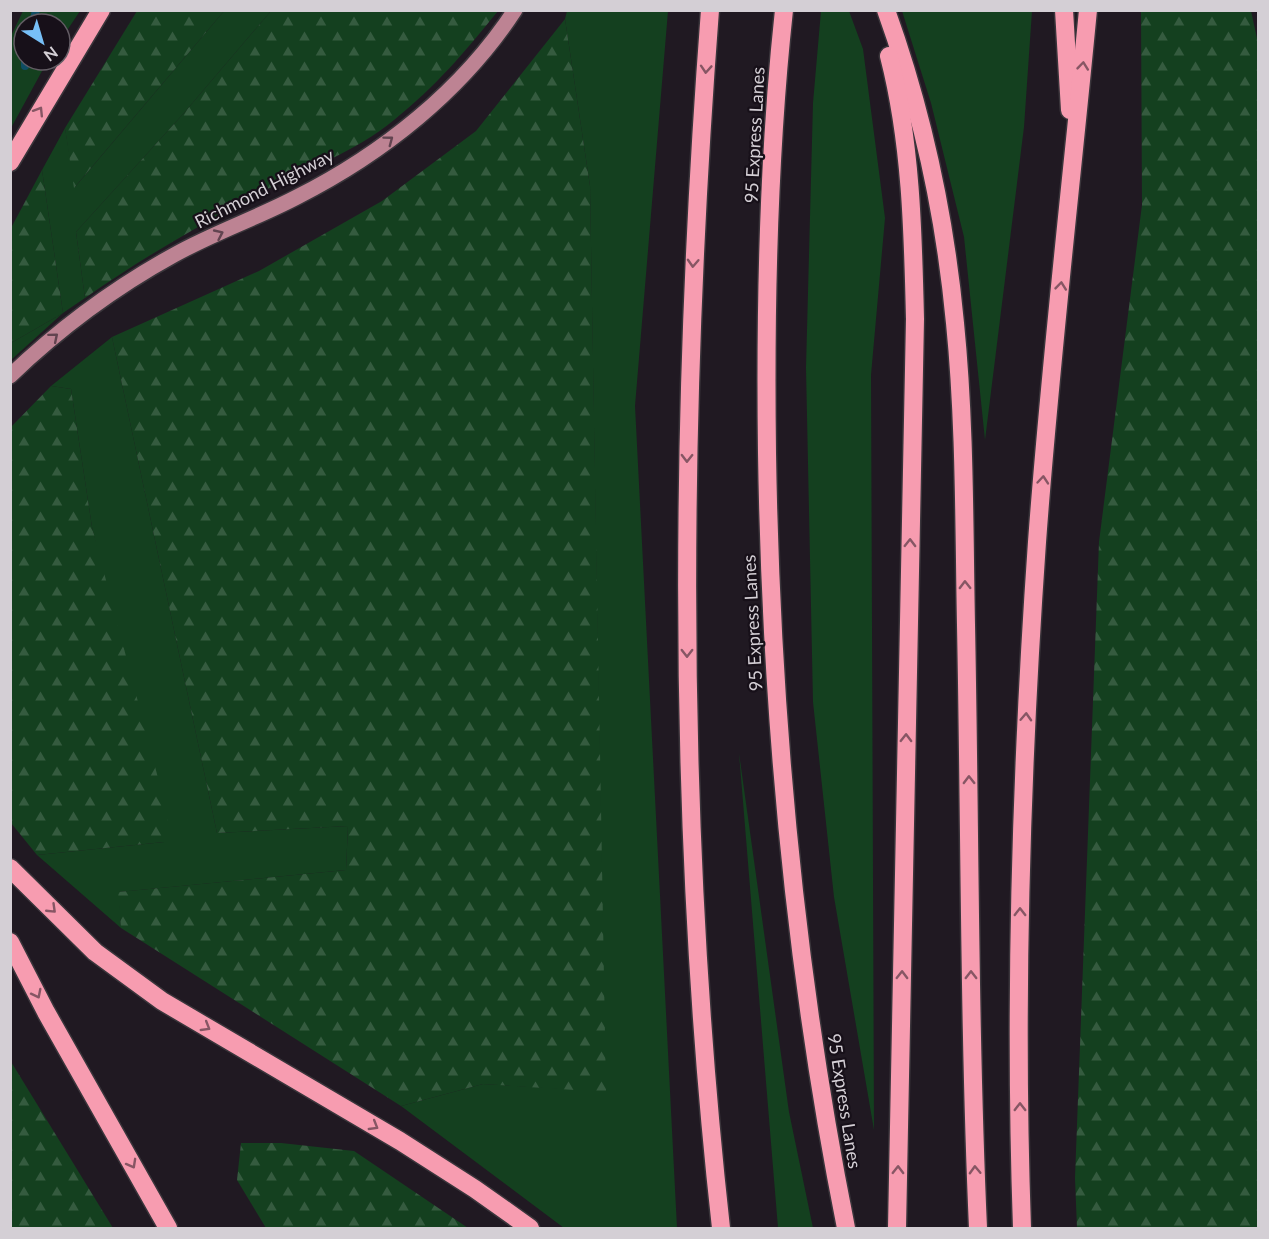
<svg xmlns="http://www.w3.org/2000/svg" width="1269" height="1239" viewBox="0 0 1269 1239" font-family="Lato,sans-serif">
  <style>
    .grass { fill: #14401f }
    .forest { fill: url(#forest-firs) }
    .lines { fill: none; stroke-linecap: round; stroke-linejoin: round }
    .stream { stroke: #0f4d63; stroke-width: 8 }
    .primary-casing { stroke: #3a353b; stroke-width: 18 }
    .motorway-casing { stroke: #3a353b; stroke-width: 21 }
    .primary { stroke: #bd8393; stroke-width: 15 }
    .motorway { stroke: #f79cb0; stroke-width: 18 }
    .oneway { stroke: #875664 }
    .oneway2 { stroke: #624450 }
    .labels { text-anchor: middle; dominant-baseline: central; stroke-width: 4.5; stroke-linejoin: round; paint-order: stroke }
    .street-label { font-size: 18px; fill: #d4cfd5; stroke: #171019 }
  </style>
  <defs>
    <pattern id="forest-firs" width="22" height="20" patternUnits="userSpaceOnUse" patternTransform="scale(1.5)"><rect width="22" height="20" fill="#14401f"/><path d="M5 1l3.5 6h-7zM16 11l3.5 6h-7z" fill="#355b3f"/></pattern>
  </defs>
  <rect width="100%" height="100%" fill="#201922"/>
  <g class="grass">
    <polygon points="23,11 80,11 60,41 60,24 24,24 24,60 48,60 11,128 11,36"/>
    <polygon points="224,11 271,11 184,113 76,232 85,298 63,313 11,360 11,343 63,313 42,170 65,128 75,187"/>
    <polygon points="567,11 668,11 635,406 677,1228 564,1228 401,1106 483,1084 605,1091 590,186 565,19"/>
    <polygon points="821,11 849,11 863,49 885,218 871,375 874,1130 834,897 813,702 806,368 813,103"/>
    <polygon points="902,11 1032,11 1024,127 985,440 964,237 931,103"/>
    <polygon points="112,337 217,833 348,826 346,870 119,892 121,928 37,855 164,842 92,527 71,389 51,386"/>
    <polygon points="739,753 789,1112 813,1228 778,1228"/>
  </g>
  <g class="forest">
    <polygon points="137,11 224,11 74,188 65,128"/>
    <path d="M 271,11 L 498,11 C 465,52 436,86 394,120 C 356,152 305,169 262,192 C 201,224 142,258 85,298 L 76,232 L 184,113 Z"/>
    <polygon points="1141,11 1251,11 1258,43 1258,1228 1077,1228 1075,1178 1099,542 1142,205"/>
    <polygon points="565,19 590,186 606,1092 483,1084 401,1106 121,928 118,892 346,870 348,826 217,833 112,337 259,271 382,201 476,131"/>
    <polygon points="42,170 63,313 11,343 11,228"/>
    <polygon points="51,386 71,389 92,527 168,816 164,842 37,855 11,823 11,427"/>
    <polygon points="10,1061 13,1065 113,1228 11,1228"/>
    <polygon points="241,1143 281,1143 354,1151 468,1228 266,1228 237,1180"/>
  </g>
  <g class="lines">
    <g class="stream">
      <polyline points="33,24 36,10"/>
      <polyline points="25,60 25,66"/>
    </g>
    <g class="primary-casing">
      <path id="primary" d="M 10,376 C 59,329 114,288 174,255 C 213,233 257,218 297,197 C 382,154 462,91 515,10"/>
    </g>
    <g class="motorway-casing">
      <g id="motorway">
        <path d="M 710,10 C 679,416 676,824 721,1228"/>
        <path d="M 784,10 C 768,157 765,306 767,453 C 771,713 795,973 846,1228"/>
        <path d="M 886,10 C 922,110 945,217 955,323 C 965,423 964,524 966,625 C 970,826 969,1027 978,1228"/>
        <polyline points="1064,10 1070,110"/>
        <path d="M 889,56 C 911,142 913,231 915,319 L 897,1228"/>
        <polyline points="10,162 101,10"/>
        <polyline points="10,868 95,952 162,1001 400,1141 475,1189 530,1228"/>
        <polyline points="10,942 46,1012 168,1228"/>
        <path d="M 1022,1228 C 1014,1000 1021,770 1037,542 C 1050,364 1071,187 1088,10"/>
      </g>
    </g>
    <use href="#primary" class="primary"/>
    <use href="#motorway" class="motorway"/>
  </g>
  <defs><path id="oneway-chevron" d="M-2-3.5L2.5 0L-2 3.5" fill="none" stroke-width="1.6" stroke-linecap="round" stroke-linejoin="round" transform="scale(1.5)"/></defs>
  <g class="oneway">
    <use href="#oneway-chevron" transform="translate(1083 66) rotate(-84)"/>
    <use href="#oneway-chevron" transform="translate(706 69) rotate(94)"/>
    <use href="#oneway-chevron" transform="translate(39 111) rotate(-58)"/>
    <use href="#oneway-chevron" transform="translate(693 263) rotate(93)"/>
    <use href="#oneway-chevron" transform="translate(1061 286) rotate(-84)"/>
    <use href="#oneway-chevron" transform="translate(687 458) rotate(91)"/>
    <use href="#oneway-chevron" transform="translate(1043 480) rotate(-85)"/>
    <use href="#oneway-chevron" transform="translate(910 543) rotate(-89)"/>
    <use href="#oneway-chevron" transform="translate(965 585) rotate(-91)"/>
    <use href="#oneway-chevron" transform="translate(687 653) rotate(90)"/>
    <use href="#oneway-chevron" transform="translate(1026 717) rotate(-87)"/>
    <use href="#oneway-chevron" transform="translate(906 738) rotate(-89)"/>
    <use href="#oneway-chevron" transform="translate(969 780) rotate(-91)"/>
    <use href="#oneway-chevron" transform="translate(52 909) rotate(44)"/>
    <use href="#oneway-chevron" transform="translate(1020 912) rotate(-90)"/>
    <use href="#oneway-chevron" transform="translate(902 975) rotate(-89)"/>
    <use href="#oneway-chevron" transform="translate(971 975) rotate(-90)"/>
    <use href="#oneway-chevron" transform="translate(37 994) rotate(63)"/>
    <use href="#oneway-chevron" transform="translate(206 1027) rotate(31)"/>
    <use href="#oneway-chevron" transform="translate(1020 1107) rotate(-90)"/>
    <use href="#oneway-chevron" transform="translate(374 1126) rotate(31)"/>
    <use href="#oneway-chevron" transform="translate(132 1164) rotate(61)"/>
    <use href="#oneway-chevron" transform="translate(898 1170) rotate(-89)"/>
    <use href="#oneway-chevron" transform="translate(975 1170) rotate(-92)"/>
  </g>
  <g class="oneway2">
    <use href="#oneway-chevron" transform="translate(389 140) rotate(-37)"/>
    <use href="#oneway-chevron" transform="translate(219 234) rotate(-25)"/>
    <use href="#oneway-chevron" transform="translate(54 337) rotate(-40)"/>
  </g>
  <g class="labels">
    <g class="street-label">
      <text transform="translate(754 135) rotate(-87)">95 Express Lanes</text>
      <text transform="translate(264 188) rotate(-27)">Richmond Highway</text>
      <text transform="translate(752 623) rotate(-93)">95 Express Lanes</text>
      <text transform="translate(845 1101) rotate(81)">95 Express Lanes</text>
    </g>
  </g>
  <rect width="1269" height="1239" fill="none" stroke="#d4cfd5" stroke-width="24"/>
  <g transform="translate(42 42) rotate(143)"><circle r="28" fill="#171019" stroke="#635c64" stroke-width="1.5"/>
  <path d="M0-4.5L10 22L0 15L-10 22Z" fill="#77bff7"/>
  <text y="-9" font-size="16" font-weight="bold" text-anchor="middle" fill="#d4cfd5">N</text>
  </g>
</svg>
